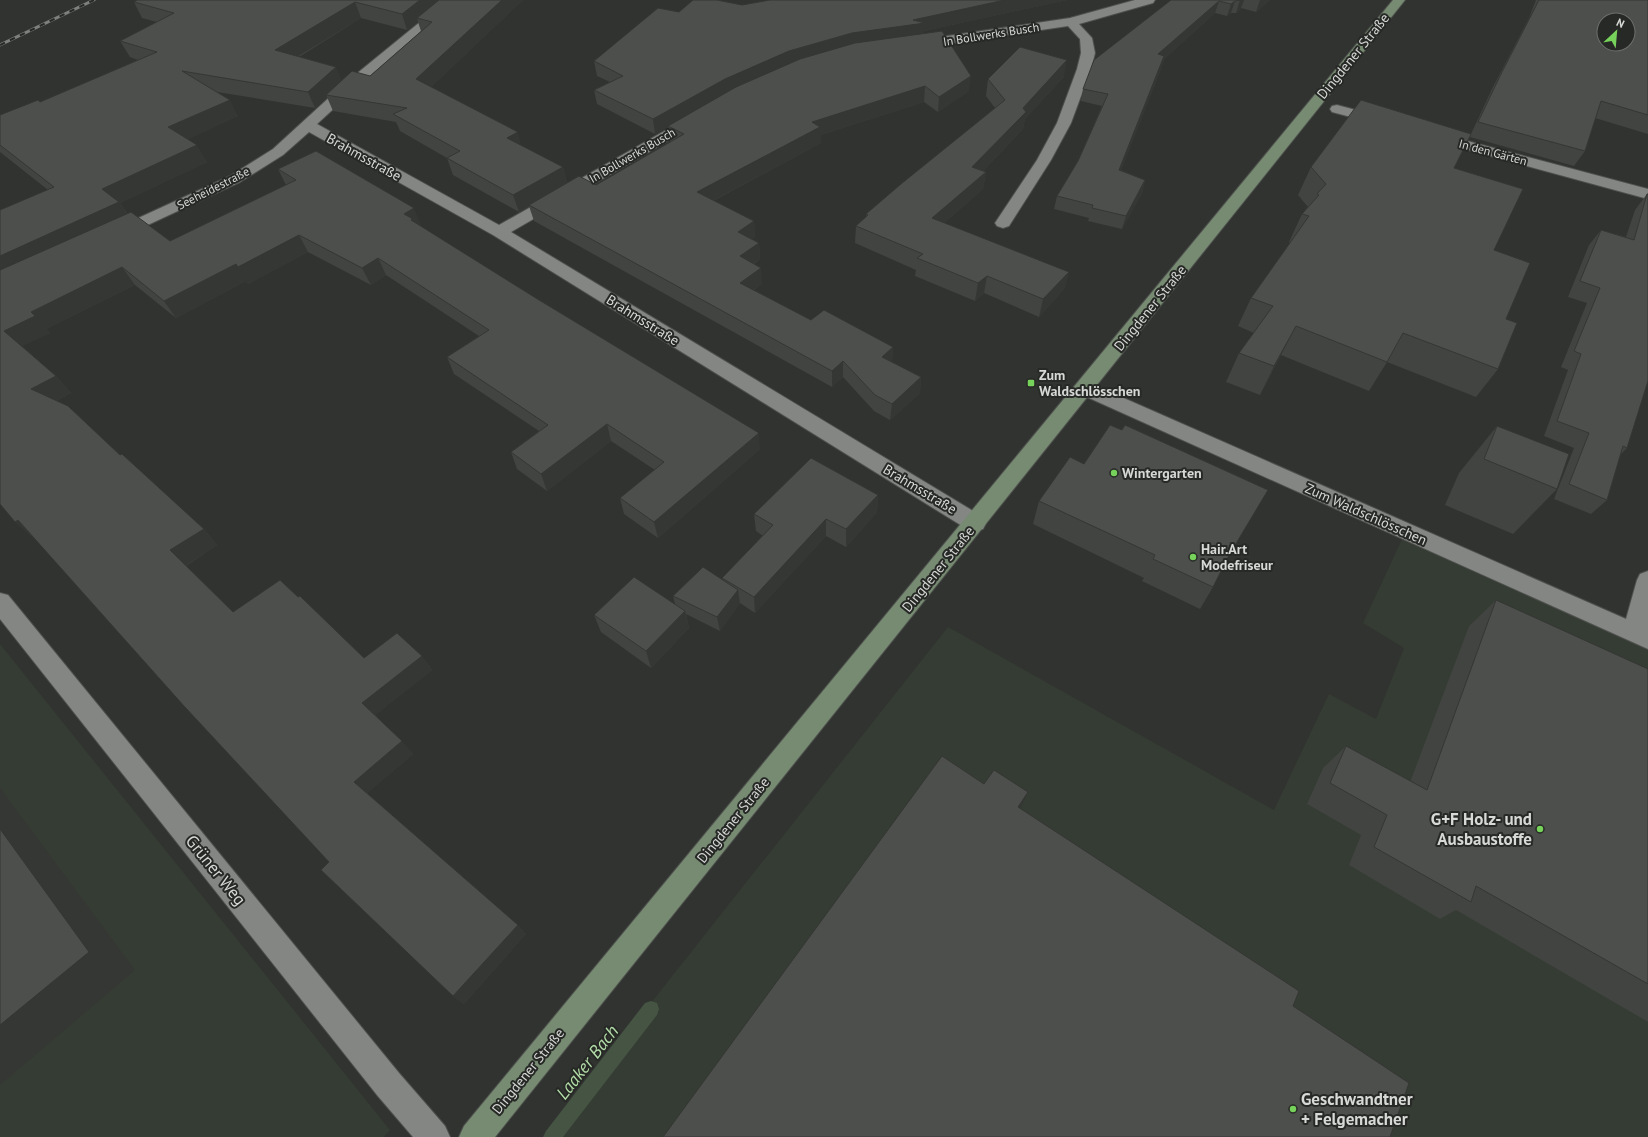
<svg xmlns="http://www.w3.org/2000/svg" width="1648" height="1137" viewBox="0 0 1648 1137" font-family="'PT Sans',sans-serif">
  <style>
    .built { fill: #353c33 }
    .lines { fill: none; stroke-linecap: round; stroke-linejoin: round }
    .stream { fill: #455443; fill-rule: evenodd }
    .street-casing { stroke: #4e504d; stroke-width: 2 }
    .secondary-casing { stroke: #4e504d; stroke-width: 2 }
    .street { fill: #838683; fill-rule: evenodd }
    .secondary { fill: #768b71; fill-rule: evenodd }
    .rail-casing { stroke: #7e807e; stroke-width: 3 }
    .rail { stroke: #272926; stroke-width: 2; stroke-dasharray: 5.5; stroke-linecap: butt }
    .wall { fill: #414440; fill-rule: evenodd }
    .shaded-wall { fill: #353734 }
    .building { fill: #4c4f4b; stroke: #353734; fill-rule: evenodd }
    .poi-dot { fill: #76d25a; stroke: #272926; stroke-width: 1.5 }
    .labels { text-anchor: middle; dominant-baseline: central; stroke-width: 4; stroke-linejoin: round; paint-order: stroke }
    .far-street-label { font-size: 12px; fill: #d7d9d7; stroke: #272926 }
    .street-label { font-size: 14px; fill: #d7d9d7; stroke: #272926 }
    .poi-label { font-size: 14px; font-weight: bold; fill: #d7d9d7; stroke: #272926; text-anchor: start }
    .near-poi-label { font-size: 17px; font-weight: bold; fill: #d7d9d7; stroke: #272926; text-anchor: end }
    .near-street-label { font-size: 17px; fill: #d7d9d7; stroke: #272926 }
    .near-water-label { font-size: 18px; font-style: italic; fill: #b2dca7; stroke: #272926 }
  </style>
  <rect width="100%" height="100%" fill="#313330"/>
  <g class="built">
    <polygon points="1404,535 1648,648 1648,1137 545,1137 948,627 1274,810 1329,694 1376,719 1404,648 1363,623"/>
    <polygon points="0,644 390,1130 384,1137 0,1137"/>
  </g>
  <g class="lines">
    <polygon class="stream" points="651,1001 657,1003 659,1009 657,1015 563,1137 543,1137 546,1131 645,1003"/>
    <g class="street-casing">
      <g id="street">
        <polygon points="447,0 461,0 354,90 317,124 499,225 689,117 694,116 699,117 701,120 699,123 511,232 983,517 986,523 983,529 975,531 967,529 493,235 309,132 283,155 240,182 122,237 116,239 110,237 108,234 110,231 230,176 273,149 344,84"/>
        <polygon points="1135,0 1155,0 1153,3 1079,24 1092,38 1095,53 1091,69 1071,123 1051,160 1009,226 1003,228 997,226 995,223 1037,160 1057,123 1077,69 1081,53 1080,39 1068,26 920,48 915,47 914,44 915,41 920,40 1070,18"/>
        <polygon points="1337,105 1386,118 1388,121 1386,124 1381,125 1332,112 1330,109 1332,106"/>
        <polygon points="1437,133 1648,189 1648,199 1432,140 1430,137 1432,134"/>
        <polygon points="1085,381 1626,619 1637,580 1640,574 1648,571 1648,649 1078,393 1076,388 1078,383"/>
        <polygon points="0,593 8,595 399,1073 445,1126 450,1137 413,1137 377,1095 0,619"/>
      </g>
    </g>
    <g class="secondary-casing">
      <polygon id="secondary" points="1393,0 1405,0 495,1137 459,1137 464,1126"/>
    </g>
    <use href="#street" class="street"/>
    <use href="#secondary" class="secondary"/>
    <g class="rail-casing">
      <polyline id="rail" points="0,45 94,0"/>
    </g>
    <use href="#rail" class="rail"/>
  </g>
  <g class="wall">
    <path d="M 523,0 L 431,87 L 521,146 L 563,167 L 567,183 L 596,185 L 670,142 L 668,127 L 655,134 L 597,104 L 594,90 L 610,82 L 597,76 L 594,61 L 679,12 L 742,5 L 770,0 L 1067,0 L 924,31 L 924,33 L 969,91 L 938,112 L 924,102 L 821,135 L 821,143 L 713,201 L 754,221 L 755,237 L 752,239 L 759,243 L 760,259 L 754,264 L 762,284 L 754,290 L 811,320 L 893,347 L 892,362 L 921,377 L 920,393 L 890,420 L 874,411 L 843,377 L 832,387 L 534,221 L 529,206 L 519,212 L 453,175 L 447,158 L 400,131 L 396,122 L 333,111 L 327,97 L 315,108 L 217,92 L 238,116 L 188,139 L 207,162 L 120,203 L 127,213 L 170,241 L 286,185 L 278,169 L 421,225 L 420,226 L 760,449 L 658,538 L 624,514 L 620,498 L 655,470 L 611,441 L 547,491 L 517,469 L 511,452 L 539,431 L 454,374 L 447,357 L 479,336 L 386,275 L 371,285 L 308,252 L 248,284 L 246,281 L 176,318 L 135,285 L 46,329 L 50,333 L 22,346 L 56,376 L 71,393 L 56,401 L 120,455 L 204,529 L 217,545 L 186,566 L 233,612 L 298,597 L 364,658 L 422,656 L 432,670 L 375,715 L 413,754 L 367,793 L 518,925 L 526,934 L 464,1004 L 453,996 L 329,862 L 34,537 L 15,522 L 0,210 L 48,190 L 0,152 L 0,115 L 40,102 L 138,60 L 130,57 L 120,41 L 157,22 L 142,18 L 134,2 ZM 361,18 L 407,30 L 418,22 L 421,31 L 370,76 L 342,81 L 299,57 Z"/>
    <polygon points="1171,0 1270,0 1256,12 1241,8 1236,13 1231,13 1227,16 1215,13 1164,59 1161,69 1121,170 1145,180 1142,193 1122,229 1088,221 1089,218 1054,209 1057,196 1078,161 1102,106 1081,101 1083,89"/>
    <polygon points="1536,0 1648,0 1648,134 1595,118 1585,151 1574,166 1470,137 1454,168 1494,250 1506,319 1498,369 1476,397 1387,362 1369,391 1281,355 1260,395 1226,382 1239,353 1254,333 1238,326 1251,298 1290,243 1289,242 1302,214 1308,207 1298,195 1311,167 1471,134 1492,89 1529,18"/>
    <polygon points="1064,77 1025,119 1023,129 983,171 986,172 983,189 944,223 1069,272 1064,289 1039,317 984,293 975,301 915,276 916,270 855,243 856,226 866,217 866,214 995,108 986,96 988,79"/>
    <polygon points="1647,194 1627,448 1620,455 1607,500 1591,514 1554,499 1574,448 1544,436 1568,370 1561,367 1587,303 1568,297 1589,245 1601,230 1626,237 1635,210"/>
    <polygon points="1497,426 1557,489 1513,534 1445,505 1459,473"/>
    <polygon points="878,495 877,512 846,547 826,536 755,613 740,603 720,631 686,614 689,628 651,668 601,632 594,615 675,604 673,596 723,580 722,578 763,536 756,531 754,514"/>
    <polygon points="1039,501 1226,560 1213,587 1200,609 1142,581 1144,578 1033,524"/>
    <polygon points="1496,600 1648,669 1648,1022 1456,910 1440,919 1349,865 1361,835 1307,804 1323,768 1346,746 1410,782 1469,626"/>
  </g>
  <g class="shaded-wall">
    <polygon points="420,0 445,0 417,18 418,22 407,30 402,14"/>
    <polygon points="502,0 523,0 422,96 416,79"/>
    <polygon points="1005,0 1067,0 924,31 924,37 668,126 668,127 655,134 653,119 725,79 789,51 852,33"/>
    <polygon points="1240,0 1244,0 1241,8 1236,13"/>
    <polygon points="1260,0 1270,0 1256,12"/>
    <polygon points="1219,1 1215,13 1164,59 1161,69 1116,183 1119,170 1158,54"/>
    <polygon points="1235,1 1231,13 1227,16 1231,4"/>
    <polygon points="355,2 361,18 282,66 275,50"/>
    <polygon points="1067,60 1064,77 1025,119 1023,129 970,184 972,167 1023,108"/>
    <polygon points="336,67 343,83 326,95 327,97 315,108 308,92"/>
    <polygon points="971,76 969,91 938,112 939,97"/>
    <polygon points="925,86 924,102 821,135 821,143 699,208 697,192 812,122"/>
    <polygon points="230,100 238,116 178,144 168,127"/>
    <polygon points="518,132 522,149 507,138"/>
    <polygon points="197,145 207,162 120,203 131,220 0,279 0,256 102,189"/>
    <polygon points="563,167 567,184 529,205 529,206 519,212 513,195"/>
    <polygon points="986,172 983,189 930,235 932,218"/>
    <polygon points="1145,180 1142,193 1122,229 1126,216"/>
    <polygon points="414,208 421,225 417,228 404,214"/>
    <polygon points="754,221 755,237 739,248 738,232"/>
    <polygon points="299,235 308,252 248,284 246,281 176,318 164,301 236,264"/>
    <polygon points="759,243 760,259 741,272 740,256"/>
    <polygon points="378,258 386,275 371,285 362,268"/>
    <polygon points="122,267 135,285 46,329 50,333 19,348 4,331 31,312"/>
    <polygon points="761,268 762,284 741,299 740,283"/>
    <polygon points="1069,272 1064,289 1039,317 1043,299"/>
    <polygon points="987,276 984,293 975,301 978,283"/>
    <polygon points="1296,326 1281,355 1260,395 1274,366"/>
    <polygon points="893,347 892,363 882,357"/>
    <polygon points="843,361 843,377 832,387 832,371"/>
    <polygon points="56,376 71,393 46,406 31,389"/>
    <polygon points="921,377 920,393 890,420 892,404"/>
    <polygon points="607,424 611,441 547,491 541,474"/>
    <polygon points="759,433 760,449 658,538 654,522"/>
    <polygon points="878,495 877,512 846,547 846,529"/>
    <polygon points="826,519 826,536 755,613 754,597"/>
    <polygon points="18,520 36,536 33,538 15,522"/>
    <polygon points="204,529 217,545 185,566 170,550"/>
    <polygon points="738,590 740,604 720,631 717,617"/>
    <polygon points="685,611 689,628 651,668 646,651"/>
    <polygon points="422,656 432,670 374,716 362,703"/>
    <polygon points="402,741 413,754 366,794 354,782"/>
    <polygon points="0,788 135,970 0,1085"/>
    <polygon points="1028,792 1017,817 1018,807"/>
    <polygon points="518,925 526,934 464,1004 453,996"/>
  </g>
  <g class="building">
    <polygon points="137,0 420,0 402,14 355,2 275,50 336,67 308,92 182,71 230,100 168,127 197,145 102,189 119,202 0,256 0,210 54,187 0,145 0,115 38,100 40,102 157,52 120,41 174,13 134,2"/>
    <polygon points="439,0 502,0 416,79 518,132 507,138 563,167 513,195 447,158 460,151 393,114 407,108 326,95 352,71 370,76 432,22 417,18"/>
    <polygon points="693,0 717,0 742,5 770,0 1005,0 913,20 925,23 852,33 789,51 725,79 653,119 594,90 623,76 594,61 658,8 679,12"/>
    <polygon points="1171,0 1240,0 1235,1 1231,4 1219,1 1158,54 1164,56 1119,170 1145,180 1126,216 1092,208 1093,205 1057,196 1078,161 1108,94 1083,89 1094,60"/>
    <path d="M 1539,0 L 1648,0 L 1648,115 L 1601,101 L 1585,151 L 1478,122 L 1501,74 ZM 1604,20 L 1628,20 L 1628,44 L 1604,44 Z"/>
    <polygon points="942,31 971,76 939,97 925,86 812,122 820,127 697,192 754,221 738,232 759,243 740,256 761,268 740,283 811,320 824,310 893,347 882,357 921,377 892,404 875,395 843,361 832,371 529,205 579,176 596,185 684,134 668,126 736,87 800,59 855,43"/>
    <polygon points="1020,47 1067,60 1023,108 1026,112 972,167 986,172 932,218 1069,272 1043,299 987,276 978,283 917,258 923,254 856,226 868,215 866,214 901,184 1005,100 988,79"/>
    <polygon points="1361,100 1471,134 1454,168 1523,189 1494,250 1530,263 1506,319 1517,323 1498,369 1403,333 1387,362 1296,326 1274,366 1239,353 1273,306 1251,298 1309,216 1302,214 1319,195 1317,194 1326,184 1311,167"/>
    <polygon points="316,151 414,208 404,214 413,219 411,220 539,300 759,433 654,522 620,498 664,462 607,424 541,474 511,452 548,425 447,357 489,330 378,258 362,268 299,235 238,267 236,264 164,301 122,267 31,312 35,316 4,331 56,376 31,389 68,406 120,455 122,454 204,529 170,550 233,612 280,580 298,597 300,596 364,658 397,633 422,656 362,703 402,741 354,782 518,925 453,996 321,870 329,862 184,706 18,520 15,522 0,504 0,270 131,212 170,241 296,180 278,169"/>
    <polygon points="1647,194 1648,194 1648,381 1627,448 1623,446 1607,500 1569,484 1589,433 1557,421 1581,354 1574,351 1600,288 1580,281 1601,230 1634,240"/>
    <polygon points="1110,425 1122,430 1125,425 1268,490 1228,557 1213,587 1153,559 1155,555 1039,501 1070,457 1084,464"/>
    <polygon points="1497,426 1569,454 1557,489 1484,459"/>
    <polygon points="811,458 878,495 846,529 826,519 754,597 722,578 773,525 754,514"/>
    <polygon points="703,567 738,590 717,617 673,596"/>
    <polygon points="634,577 685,611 646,651 594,615"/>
    <polygon points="1496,600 1648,669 1648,984 1476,886 1471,902 1374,847 1387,815 1330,783 1346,746 1427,790"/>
    <polygon points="942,756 984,784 994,770 1028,792 1018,807 1299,991 1293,1006 1409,1083 1390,1137 663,1137"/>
    <polygon points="0,829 89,952 0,1025"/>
  </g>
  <g class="poi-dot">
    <rect x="1027" y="379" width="8" height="8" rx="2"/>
    <circle cx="1114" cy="473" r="4"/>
    <circle cx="1193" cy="557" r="4"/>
    <circle cx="1540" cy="829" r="4"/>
    <circle cx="1293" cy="1109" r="4"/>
  </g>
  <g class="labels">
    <g class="far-street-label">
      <text transform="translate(991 34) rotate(-9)">In Bollwerks Busch</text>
      <text transform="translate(1493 152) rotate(15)">In den Gärten</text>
      <text transform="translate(632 155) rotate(-30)">In Bollwerks Busch</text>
      <text transform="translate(213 188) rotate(-27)">Seeheidestraße</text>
    </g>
    <g class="street-label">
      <text transform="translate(1353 56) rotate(-51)">Dingdener Straße</text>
      <text transform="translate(364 157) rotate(29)">Brahmsstraße</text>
      <text transform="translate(1150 308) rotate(-51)">Dingdener Straße</text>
      <text transform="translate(643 320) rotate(32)">Brahmsstraße</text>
      <text transform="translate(920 489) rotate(31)">Brahmsstraße</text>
      <text transform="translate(1366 514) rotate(24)">Zum Waldschlösschen</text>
      <text transform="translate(938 569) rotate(-51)">Dingdener Straße</text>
      <text transform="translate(733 820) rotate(-51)">Dingdener Straße</text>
      <text transform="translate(528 1071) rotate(-51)">Dingdener Straße</text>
    </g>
    <g class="poi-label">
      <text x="1039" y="375">Zum<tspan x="1039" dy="16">Waldschlösschen</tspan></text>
      <text x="1122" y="473">Wintergarten</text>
      <text x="1201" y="549">Hair.Art<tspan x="1201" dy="16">Modefriseur</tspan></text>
    </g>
    <g class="near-poi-label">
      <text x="1532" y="819">G+F Holz- und<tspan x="1532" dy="20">Ausbaustoffe</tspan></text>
      <text x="1301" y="1099" text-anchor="start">Geschwandtner<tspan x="1301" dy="20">+ Felgemacher</tspan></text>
    </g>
    <g class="near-street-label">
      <text transform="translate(216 870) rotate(51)">Grüner Weg</text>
    </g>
    <g class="near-water-label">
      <text transform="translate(587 1062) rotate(-52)">Laaker Bach</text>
    </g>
  </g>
  <g transform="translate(1616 32) rotate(26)"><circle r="19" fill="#272926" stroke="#6d6f6d"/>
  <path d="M0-3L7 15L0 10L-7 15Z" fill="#76d25a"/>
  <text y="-6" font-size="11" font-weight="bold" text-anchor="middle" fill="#d7d9d7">N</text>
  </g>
</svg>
